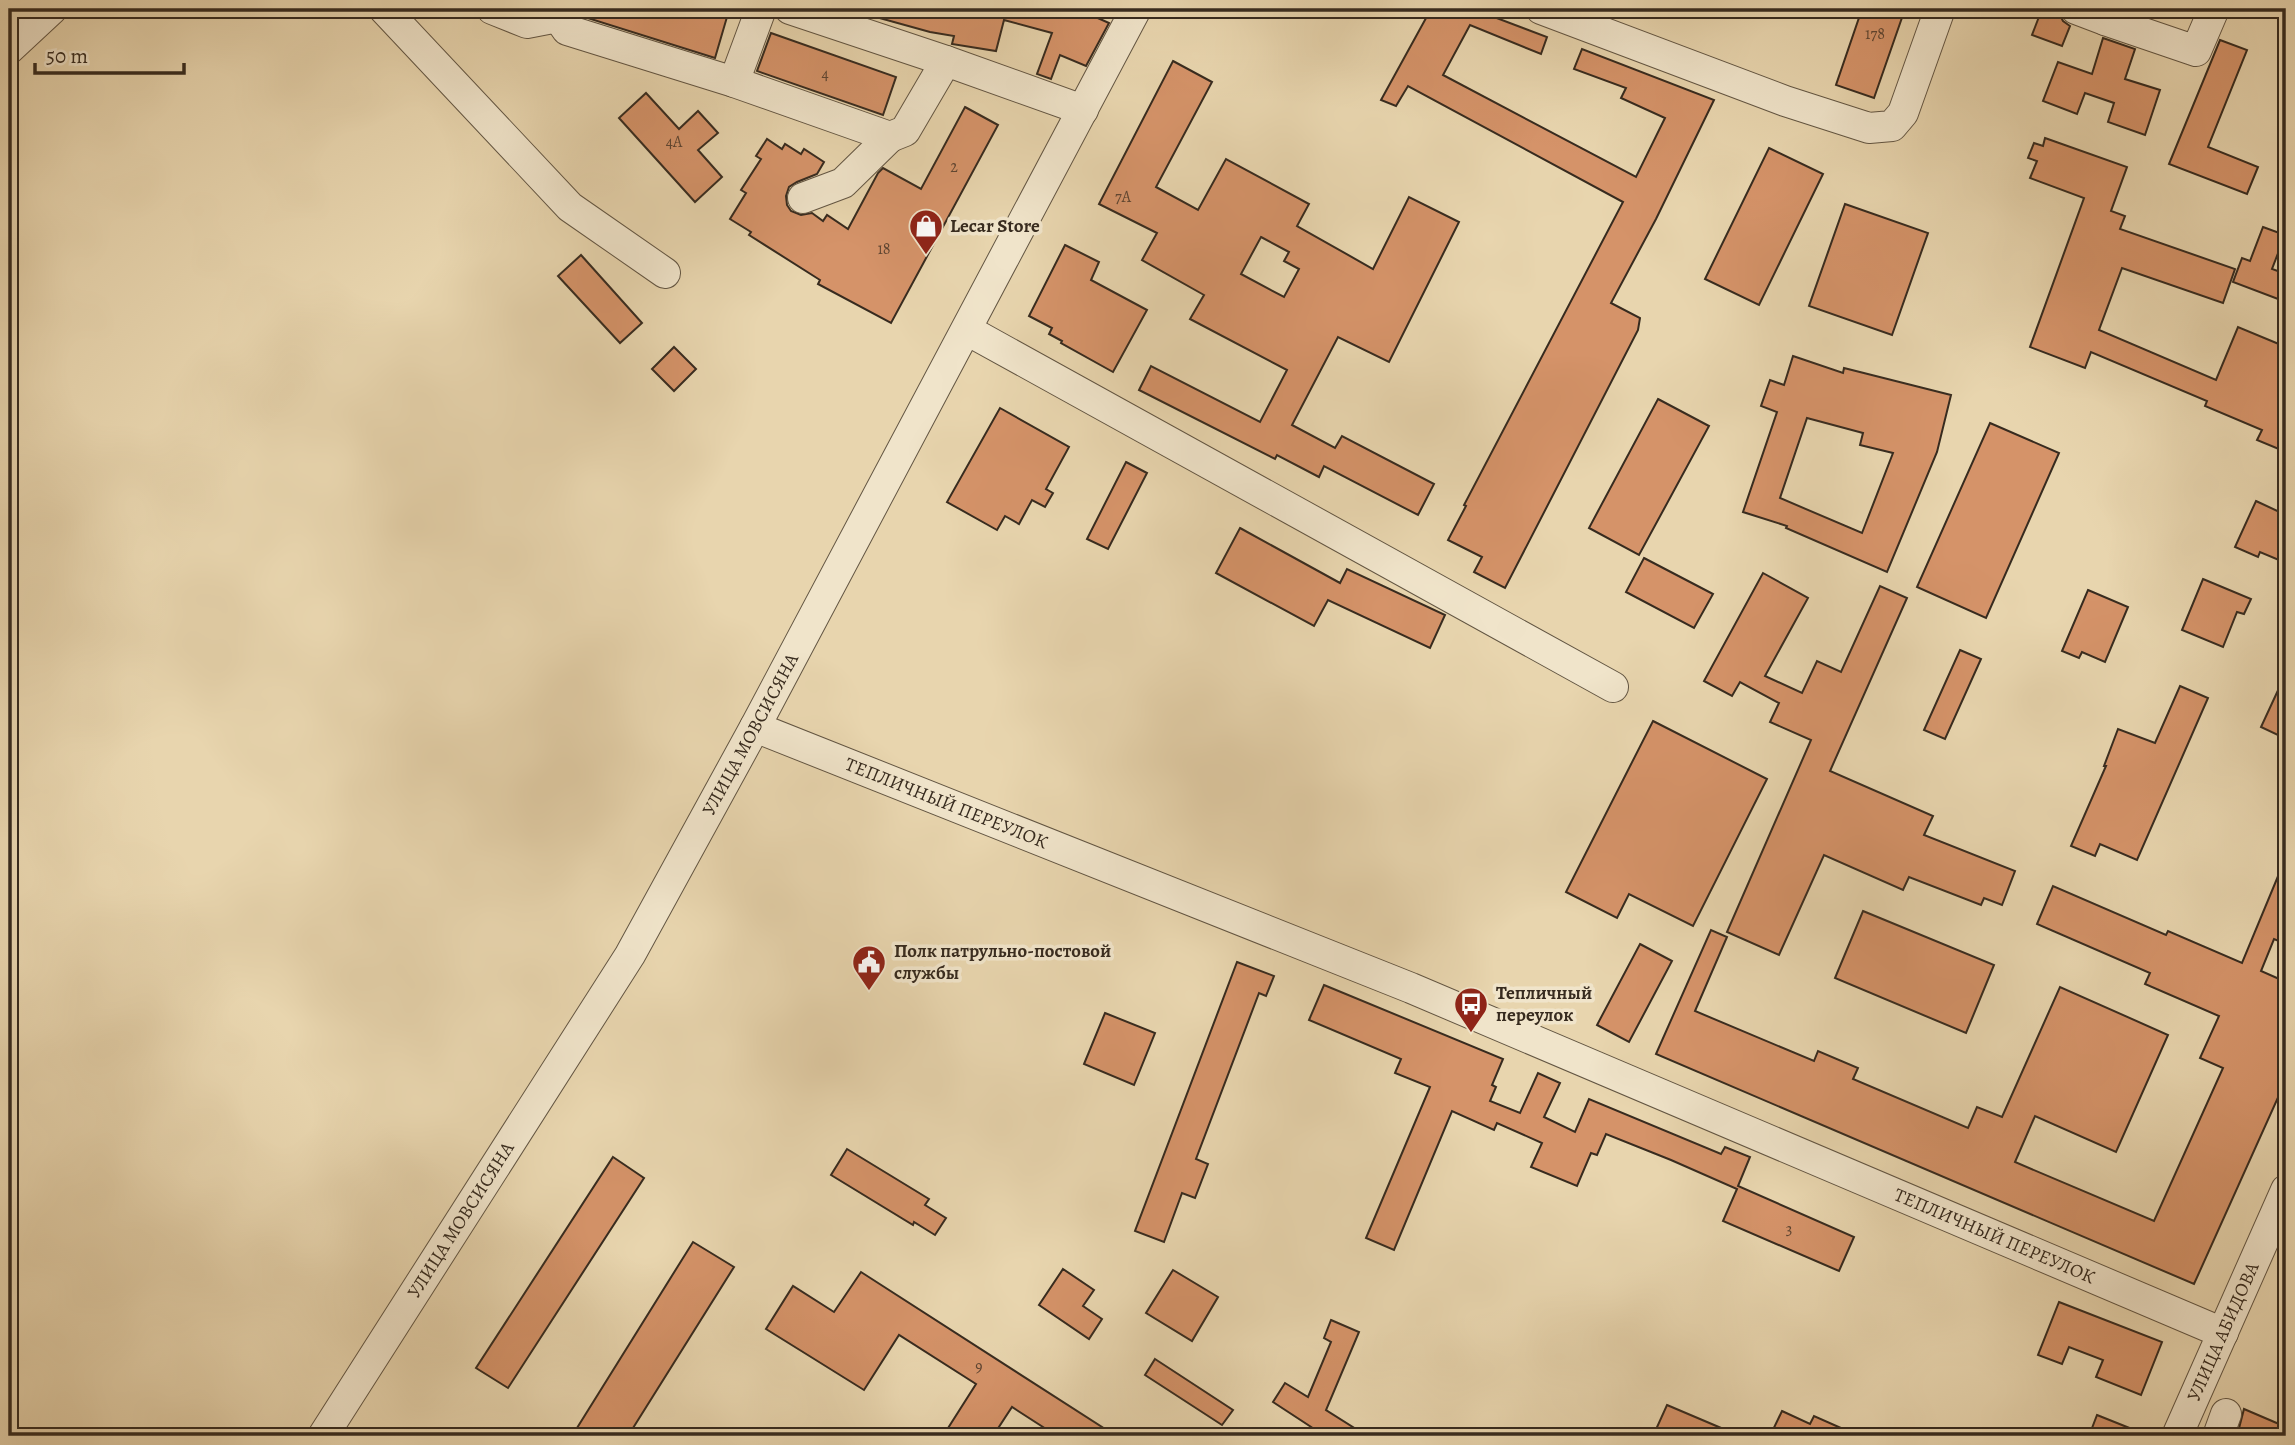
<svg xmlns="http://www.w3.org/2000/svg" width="2295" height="1445" viewBox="0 0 2295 1445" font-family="Alegreya,serif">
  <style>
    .building { fill: #d59369; stroke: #372b1f; stroke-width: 2; fill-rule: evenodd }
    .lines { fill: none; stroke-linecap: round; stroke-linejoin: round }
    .minor-casing { stroke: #635643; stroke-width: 32 }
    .minor { stroke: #f0e4ca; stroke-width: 30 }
    .labels { text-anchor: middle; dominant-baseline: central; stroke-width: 7; stroke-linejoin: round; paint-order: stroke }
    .number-label { font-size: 16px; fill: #5e4532 }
    .poi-label { font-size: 19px; font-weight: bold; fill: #372b1f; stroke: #f0e4ca; text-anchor: start }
    .street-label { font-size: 19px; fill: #372b1f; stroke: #f0e4ca }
  </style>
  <rect width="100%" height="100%" fill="#e8d5ae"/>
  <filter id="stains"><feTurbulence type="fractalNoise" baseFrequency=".00286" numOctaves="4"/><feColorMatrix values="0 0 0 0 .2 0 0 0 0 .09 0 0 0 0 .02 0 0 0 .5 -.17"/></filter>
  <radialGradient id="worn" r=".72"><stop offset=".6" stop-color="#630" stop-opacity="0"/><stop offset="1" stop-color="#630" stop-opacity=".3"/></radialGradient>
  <g class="building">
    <polygon points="576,9 701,9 727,17 715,58 578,15"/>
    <polygon points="865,9 1095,9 1091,15 1109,23 1086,66 1060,55 1051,79 1037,74 1052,33 1004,20 996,51 952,44 954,36 930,32 865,14"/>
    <polygon points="1431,9 1479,9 1478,11 1547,37 1541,54 1470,25 1443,75 1636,177 1665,118 1621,98 1626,88 1574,69 1582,49 1714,100 1656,219 1611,303 1640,318 1638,330 1505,588 1474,572 1482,557 1448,540 1466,506 1464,505 1623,202 1408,86 1396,106 1381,100"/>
    <polygon points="1862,9 1905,9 1874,98 1836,85"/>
    <polygon points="2042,9 2060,15 2063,21 2070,26 2062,46 2032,35"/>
    <polygon points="771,33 896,77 883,115 757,71"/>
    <polygon points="2103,38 2135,49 2125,79 2160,90 2145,135 2108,122 2114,103 2085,93 2077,114 2043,101 2058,62 2092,74"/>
    <polygon points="2220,40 2247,50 2208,147 2258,167 2247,194 2169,164"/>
    <path d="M 1173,61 L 1212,82 L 1156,187 L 1198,210 L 1226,159 L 1309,204 L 1297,226 L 1373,269 L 1409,197 L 1459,222 L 1389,362 L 1338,337 L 1292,425 L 1335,448 L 1342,436 L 1434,484 L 1418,515 L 1324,466 L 1319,477 L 1277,455 L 1275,459 L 1139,390 L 1151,366 L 1260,422 L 1287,370 L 1190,319 L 1204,295 L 1142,260 L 1157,233 L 1099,204 ZM 1261,237 L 1289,252 L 1284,261 L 1299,269 L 1284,297 L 1241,274 Z"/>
    <polygon points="646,93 679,129 698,111 718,133 698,150 722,177 695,202 619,118"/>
    <polygon points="965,107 998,125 891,323 818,284 820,280 749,235 751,232 730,219 746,193 741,190 761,159 756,156 767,139 782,149 785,144 801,154 804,149 824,162 817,174 797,182 789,187 786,196 787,205 791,211 801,215 812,213 823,221 827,215 848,229 878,173 883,168 921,189"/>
    <polygon points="2045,138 2127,167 2111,211 2125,216 2120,229 2235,269 2223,303 2122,268 2099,330 2216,380 2238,327 2286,347 2286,452 2257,440 2262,430 2205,406 2207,401 2091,352 2085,368 2030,347 2084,198 2030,178 2037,161 2028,158 2034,143 2043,146"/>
    <polygon points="1769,148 1823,174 1759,305 1705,279"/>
    <polygon points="1845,204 1928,233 1892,335 1809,306"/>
    <polygon points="2263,227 2285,235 2272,269 2286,274 2286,302 2233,282 2242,258 2250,261"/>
    <polygon points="1065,245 1099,262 1091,280 1147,310 1113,372 1061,343 1062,341 1049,334 1052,328 1029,316"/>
    <polygon points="581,255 642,323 620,343 558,276"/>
    <polygon points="674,347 696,369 674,391 652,369"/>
    <path d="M 1793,356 L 1843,373 L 1844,368 L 1951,395 L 1937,452 L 1887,572 L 1786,528 L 1787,526 L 1743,512 L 1777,412 L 1761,406 L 1770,380 L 1784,385 ZM 1807,418 L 1863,433 L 1860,445 L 1893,453 L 1862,533 L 1780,498 Z"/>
    <polygon points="1658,399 1709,426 1639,555 1589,528"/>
    <polygon points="1000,408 1069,447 1046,489 1053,493 1045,507 1032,500 1019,524 1005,516 997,530 947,502"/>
    <polygon points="1990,423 2059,453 1986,618 1917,587"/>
    <polygon points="1126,462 1147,473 1108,549 1087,539"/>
    <polygon points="2256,501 2286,515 2286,563 2260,552 2258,557 2235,547"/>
    <polygon points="1240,528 1340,583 1347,569 1445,615 1430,648 1328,600 1314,626 1216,573"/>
    <polygon points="1644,558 1713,594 1694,628 1626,592"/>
    <polygon points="1763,573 1808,598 1765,676 1802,693 1817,661 1841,672 1880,586 1907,598 1830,771 1933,816 1924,835 2015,871 2002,905 1984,898 1981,905 1909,877 1903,890 1824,855 1779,955 1727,932 1811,740 1770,722 1779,703 1740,682 1732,696 1704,681"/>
    <polygon points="2203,579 2251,599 2244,614 2237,612 2223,647 2182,630"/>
    <polygon points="2088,590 2128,607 2105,662 2082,652 2079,658 2062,651"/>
    <polygon points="1960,650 1981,659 1945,739 1924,730"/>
    <polygon points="2286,673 2286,727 2282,737 2261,727"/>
    <polygon points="2180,686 2208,698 2137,860 2100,844 2095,856 2071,846 2106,766 2104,766 2118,729 2155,743"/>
    <polygon points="1653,721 1767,779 1693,926 1629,894 1617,918 1566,892"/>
    <polygon points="2286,857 2286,944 2274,939 2261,971 2286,982 2286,1095 2280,1093 2194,1284 1656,1054 1711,930 1727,937 1695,1011 1814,1061 1818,1051 1858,1068 1853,1079 1968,1128 1977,1107 2002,1117 2060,987 2168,1035 2116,1152 2035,1116 2015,1162 2154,1221 2223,1068 2200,1058 2219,1016 2145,984 2150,973 2037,924 2053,886 2166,935 2168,931 2242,963"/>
    <polygon points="1863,911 1994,965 1966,1033 1835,978"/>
    <polygon points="1640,944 1672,961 1629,1042 1597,1025"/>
    <polygon points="1237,962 1274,976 1266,996 1259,993 1196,1159 1208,1164 1195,1198 1182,1193 1164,1242 1135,1231"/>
    <polygon points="1324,985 1503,1059 1492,1085 1496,1087 1490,1101 1520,1113 1538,1073 1560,1083 1544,1117 1575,1132 1589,1099 1721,1154 1725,1147 1750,1157 1738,1186 1854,1237 1839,1271 1723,1221 1737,1189 1671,1160 1606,1134 1597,1155 1591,1153 1577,1186 1531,1167 1542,1143 1497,1123 1494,1130 1452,1111 1394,1250 1366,1238 1430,1087 1395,1073 1401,1059 1309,1020"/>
    <polygon points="1105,1013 1155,1033 1134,1085 1084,1064"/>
    <polygon points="847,1149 929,1199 925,1205 946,1218 935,1235 914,1222 913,1225 831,1175"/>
    <polygon points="613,1157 644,1178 508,1388 476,1368"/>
    <polygon points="693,1242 734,1267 628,1436 572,1436"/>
    <polygon points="1063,1269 1094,1290 1083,1306 1102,1319 1089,1339 1039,1305"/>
    <polygon points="1173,1270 1218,1297 1192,1341 1146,1313"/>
    <polygon points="861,1272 1116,1436 1057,1436 1012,1407 993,1436 943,1436 976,1384 899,1335 864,1390 766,1329 793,1286 834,1312"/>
    <polygon points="2059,1302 2162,1342 2141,1395 2096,1377 2103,1360 2069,1347 2062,1364 2038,1355"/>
    <polygon points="1331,1320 1359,1332 1326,1410 1367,1436 1325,1436 1273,1402 1285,1383 1308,1397 1331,1342 1324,1338"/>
    <polygon points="1155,1359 1233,1410 1222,1425 1145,1375"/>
    <polygon points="1667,1405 1740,1436 1653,1436"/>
    <polygon points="2244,1409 2286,1427 2286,1436 2237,1436"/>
    <polygon points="1782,1411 1810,1424 1814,1416 1859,1436 1770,1436"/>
    <polygon points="2097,1415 2147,1435 2147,1436 2089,1436"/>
  </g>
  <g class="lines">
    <g class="minor-casing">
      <g id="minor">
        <polyline points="384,9 570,207 665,273"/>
        <polyline points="492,9 527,23 558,17"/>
        <polyline points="558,9 558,17 567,30 734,82 890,137 905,131 946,61"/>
        <polyline points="790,9 946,61 1083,110"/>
        <polyline points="1541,9 1785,101 1869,128 1892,126 1903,113 1940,9"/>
        <polyline points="2076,9 2105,20 2109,9"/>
        <polyline points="2105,20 2196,51 2214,9"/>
        <polyline points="9,49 52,9"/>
        <polyline points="734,82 761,9"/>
        <polyline points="803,198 843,183 890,137"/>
        <polyline points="967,330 1613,687"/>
        <path id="s1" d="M 755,727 L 1411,988 L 2223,1333"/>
        <path id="s2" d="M 323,1436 L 630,955 L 755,727 L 1136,9"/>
        <path id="s3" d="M 2177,1436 L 2286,1190"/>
        <polyline points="2218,1436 2226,1414"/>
      </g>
    </g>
    <use href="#minor" class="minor"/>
  </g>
  <defs>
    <g id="shop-pin" transform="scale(1.75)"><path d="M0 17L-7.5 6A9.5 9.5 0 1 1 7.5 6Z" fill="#8f2418" stroke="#f0e4ca"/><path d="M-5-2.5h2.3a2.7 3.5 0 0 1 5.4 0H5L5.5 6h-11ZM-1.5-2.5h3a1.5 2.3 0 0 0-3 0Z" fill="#fff"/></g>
    <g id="civic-pin" transform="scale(1.75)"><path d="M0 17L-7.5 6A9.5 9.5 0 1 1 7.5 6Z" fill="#8f2418" stroke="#f0e4ca"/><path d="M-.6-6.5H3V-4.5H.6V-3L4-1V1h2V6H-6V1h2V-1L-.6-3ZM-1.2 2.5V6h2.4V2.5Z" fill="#fff"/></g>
    <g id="bus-pin" transform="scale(1.75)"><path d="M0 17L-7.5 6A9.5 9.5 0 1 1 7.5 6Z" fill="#8f2418" stroke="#f0e4ca"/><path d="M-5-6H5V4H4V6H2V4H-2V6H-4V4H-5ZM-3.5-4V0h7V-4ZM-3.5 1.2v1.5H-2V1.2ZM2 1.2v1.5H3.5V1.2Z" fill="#fff"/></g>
  </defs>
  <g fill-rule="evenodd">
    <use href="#shop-pin" x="926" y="226"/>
    <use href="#civic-pin" x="869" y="962"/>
    <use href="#bus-pin" x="1471" y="1004"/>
  </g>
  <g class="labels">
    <g class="number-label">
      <text x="1875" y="34">178</text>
      <text x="825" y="74">4</text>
      <text x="674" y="142">4А</text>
      <text x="954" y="167">2</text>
      <text x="1123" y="197">7А</text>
      <text x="884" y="249">18</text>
      <text x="1789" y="1229">3</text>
      <text x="979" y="1367">9</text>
    </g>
    <g class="poi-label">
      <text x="950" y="226">Lecar Store</text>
      <text x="894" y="951">Полк патрульно-постовой<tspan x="894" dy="22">службы</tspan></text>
      <text x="1496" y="993">Тепличный<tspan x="1496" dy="22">переулок</tspan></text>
    </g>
    <g class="street-label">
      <text stroke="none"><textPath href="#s2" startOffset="822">УЛИЦА МОВСИСЯНА</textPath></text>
      <text stroke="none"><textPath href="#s1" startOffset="206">ТЕПЛИЧНЫЙ ПЕРЕУЛОК</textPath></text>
      <text stroke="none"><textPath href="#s2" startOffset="256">УЛИЦА МОВСИСЯНА</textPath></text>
      <text stroke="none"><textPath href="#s1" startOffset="1340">ТЕПЛИЧНЫЙ ПЕРЕУЛОК</textPath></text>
      <text stroke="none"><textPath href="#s3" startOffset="114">УЛИЦА АБИДОВА</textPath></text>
    </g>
  </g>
  <rect width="2295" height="1445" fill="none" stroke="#e8d5ae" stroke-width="35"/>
  <rect x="10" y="10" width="2274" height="1424" fill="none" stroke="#372b1f" stroke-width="3.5"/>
  <rect x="18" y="18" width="2260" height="1410" fill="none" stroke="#372b1f" stroke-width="2"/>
  <path d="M35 63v10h149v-10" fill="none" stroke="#372b1f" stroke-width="3.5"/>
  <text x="46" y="63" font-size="21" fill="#372b1f" stroke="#f0e4ca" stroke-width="5" paint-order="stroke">50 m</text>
  <rect width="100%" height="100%" filter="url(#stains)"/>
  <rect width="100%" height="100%" fill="url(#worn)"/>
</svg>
